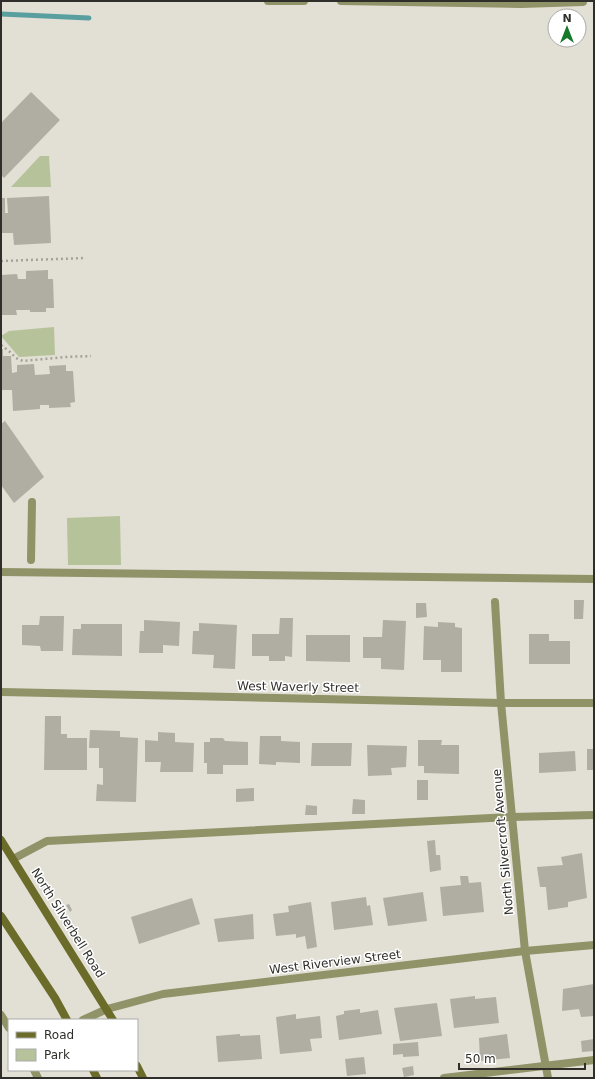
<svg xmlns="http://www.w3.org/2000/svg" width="595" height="1079" viewBox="0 0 595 1079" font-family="'DejaVu Sans',sans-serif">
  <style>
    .green { fill: #b6c39a }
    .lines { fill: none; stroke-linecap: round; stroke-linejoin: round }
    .stream { stroke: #5a9f9f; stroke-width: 5 }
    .building { fill: #b0ada3 }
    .path { stroke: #a4a29a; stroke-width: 2.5; stroke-dasharray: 2 3; stroke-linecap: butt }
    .lane { stroke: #909268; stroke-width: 8 }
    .street { stroke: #909268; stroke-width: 8 }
    .secondary { stroke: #6b6c2a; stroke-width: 8 }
    .labels { text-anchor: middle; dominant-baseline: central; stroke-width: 3; stroke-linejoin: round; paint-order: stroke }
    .street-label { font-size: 12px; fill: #2f2e2a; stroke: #fff }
  </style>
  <rect width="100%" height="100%" fill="#e2dfd5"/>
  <g class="green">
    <polygon points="40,156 49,156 51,187 11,187"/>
    <polygon points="54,327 55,355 19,357 1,336 9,331"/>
    <polygon points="120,516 121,565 68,565 67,518"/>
  </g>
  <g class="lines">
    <polyline class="stream" points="1,14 89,18"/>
  </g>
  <g class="building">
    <polygon points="31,92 60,120 4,178 1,175 1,123"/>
    <polygon points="49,196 51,243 14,245 13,233 1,233 1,198 5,198 5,213 8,213 7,198"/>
    <polygon points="48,270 48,279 53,279 54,308 46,308 46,312 30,312 30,310 16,310 17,315 1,315 1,275 17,274 18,279 26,279 26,271"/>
    <polygon points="1,349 3,349 3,356 11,356 12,373 17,372 17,365 34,364 35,375 50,374 49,366 66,365 66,371 73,371 75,402 70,403 71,407 49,408 49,405 40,405 40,409 13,411 12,390 1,390"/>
    <polygon points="5,421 44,477 14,503 1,485 1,424"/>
    <polygon points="574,600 584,600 583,619 574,619"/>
    <polygon points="416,603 426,603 427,617 416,618"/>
    <polygon points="40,616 64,616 63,651 41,651 40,646 22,645 22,625 39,625"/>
    <polygon points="280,618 293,618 292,657 285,656 285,661 269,661 269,656 252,656 252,634 279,634"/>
    <polygon points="144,620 180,622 179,646 163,645 163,653 139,653 140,631 144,631"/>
    <polygon points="383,620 406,621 404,670 381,669 381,658 363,658 363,637 382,637"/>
    <polygon points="438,622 455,623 455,627 462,628 462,672 441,672 441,660 423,660 424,626 438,627"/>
    <polygon points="199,623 237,625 235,669 213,668 214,655 192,654 193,631 199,631"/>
    <polygon points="81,624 122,624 122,656 72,655 73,629 81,629"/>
    <polygon points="529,634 549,634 549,641 570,641 570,664 529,664"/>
    <polygon points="306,635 350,635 350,662 306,661"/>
    <polygon points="45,716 61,716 61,734 67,734 67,738 87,738 87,770 44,770"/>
    <polygon points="90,730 120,731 120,737 138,738 136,802 96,801 97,784 103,785 103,768 99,768 99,748 89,748"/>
    <polygon points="158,732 175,733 175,742 194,743 193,772 160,772 161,762 145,762 145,740 158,741"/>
    <polygon points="260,736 281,736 281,741 300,742 300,763 276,762 276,765 259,764"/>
    <polygon points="210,738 223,738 225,741 248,742 248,765 223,765 223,774 207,774 207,763 204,763 204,742 210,742"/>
    <polygon points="418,740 442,740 441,745 459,745 459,774 424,773 424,766 418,766"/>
    <polygon points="312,743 352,743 351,766 311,766"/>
    <polygon points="367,745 407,746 406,767 391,768 392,775 368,776"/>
    <rect x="587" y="749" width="7" height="21"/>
    <polygon points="575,751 576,771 539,773 539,753"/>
    <rect x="417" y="780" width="11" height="20"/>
    <polygon points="254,788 254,801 236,802 236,789"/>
    <polygon points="353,799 365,800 365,814 352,814"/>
    <polygon points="306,805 317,806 317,815 305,815"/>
    <polygon points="435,840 436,855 440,855 441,870 430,872 427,841"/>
    <polygon points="582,853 587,898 568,902 568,907 548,910 546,887 540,887 537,867 563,865 561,857"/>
    <polygon points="460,876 468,876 469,883 481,882 484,912 443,916 440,887 461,885"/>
    <polygon points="423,892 427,921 388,926 383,898"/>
    <polygon points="366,897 367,906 370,905 373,925 334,930 331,902"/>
    <polygon points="192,898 200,924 139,944 131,917"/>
    <polygon points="311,902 317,947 307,949 305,936 296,938 296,934 276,936 273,914 289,912 288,906"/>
    <polygon points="69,904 72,910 70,912 66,905"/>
    <polygon points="253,914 254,939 218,942 214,919"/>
    <polygon points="594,984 594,1016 581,1017 579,1009 562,1011 563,989"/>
    <polygon points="475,996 475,999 496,997 499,1023 454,1028 450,999"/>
    <polygon points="437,1003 442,1036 400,1041 394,1008"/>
    <polygon points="360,1009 360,1013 378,1010 382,1034 339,1040 336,1016 344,1014 344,1011"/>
    <polygon points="296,1014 296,1019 320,1016 322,1038 310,1039 312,1051 280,1054 276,1017"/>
    <polygon points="240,1034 240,1036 260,1035 262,1059 218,1062 216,1036"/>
    <polygon points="507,1034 510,1058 480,1061 479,1038"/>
    <polygon points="594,1039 594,1051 582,1052 581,1041"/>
    <polygon points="418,1042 419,1056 403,1057 403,1054 393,1055 393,1044"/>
    <polygon points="364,1057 366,1074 347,1076 345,1059"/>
    <polygon points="413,1066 414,1075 404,1077 402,1068"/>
  </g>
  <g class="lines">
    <g class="path">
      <polyline points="1,261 86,258"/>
      <polyline points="1,345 10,352 16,358 23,361 65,357 91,356"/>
    </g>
    <g class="lane">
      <polyline points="268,1 304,1"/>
      <polyline points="341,1 521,4 583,2"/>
      <polyline points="31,560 32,502"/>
      <polyline points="1,572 594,579"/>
      <polyline points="13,859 47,841 512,817 594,815"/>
      <polyline points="1,1015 9,1028"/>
      <polyline points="34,1070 38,1078"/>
      <polyline points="444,1078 594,1060"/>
    </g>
    <g class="street">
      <polyline points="495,602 501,703 525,951 548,1078"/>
      <polyline points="2,692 501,703 594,703"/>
      <polyline points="83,1020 107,1009 163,994 525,951 594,945"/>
    </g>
    <g class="secondary">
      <polyline points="1,840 113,1020"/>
      <polyline points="1,916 55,998 67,1020"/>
      <polyline points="137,1066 143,1078"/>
      <polyline points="93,1070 97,1078"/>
    </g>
  </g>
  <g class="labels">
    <g class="street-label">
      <text transform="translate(298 687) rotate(1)">West Waverly Street</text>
      <text transform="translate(503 842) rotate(-95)">North Silvercroft Avenue</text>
      <text transform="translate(68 923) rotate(58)">North Silverbell Road</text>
      <text transform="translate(335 962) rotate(-7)">West Riverview Street</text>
    </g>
  </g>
  <rect width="595" height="1079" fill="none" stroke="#2f2e2a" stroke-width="4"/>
  <rect x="8" y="1019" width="130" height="52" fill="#ffffff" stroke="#acabaa"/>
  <rect x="16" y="1032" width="20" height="6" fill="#6b6c2a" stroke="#acabaa"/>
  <text x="44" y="1039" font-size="12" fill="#2f2e2a">Road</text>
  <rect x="16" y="1049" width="20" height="12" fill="#b6c39a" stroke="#acabaa"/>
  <text x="44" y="1059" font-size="12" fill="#2f2e2a">Park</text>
  <g transform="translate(567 28)"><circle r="19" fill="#ffffff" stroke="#acabaa"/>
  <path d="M0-3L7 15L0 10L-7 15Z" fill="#167829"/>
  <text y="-6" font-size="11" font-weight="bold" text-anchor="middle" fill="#2f2e2a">N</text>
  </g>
  <path d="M459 1063v6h126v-6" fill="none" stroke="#2f2e2a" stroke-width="2"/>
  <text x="465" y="1063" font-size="12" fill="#2f2e2a" stroke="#ffffff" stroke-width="3" paint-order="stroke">50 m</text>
</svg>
